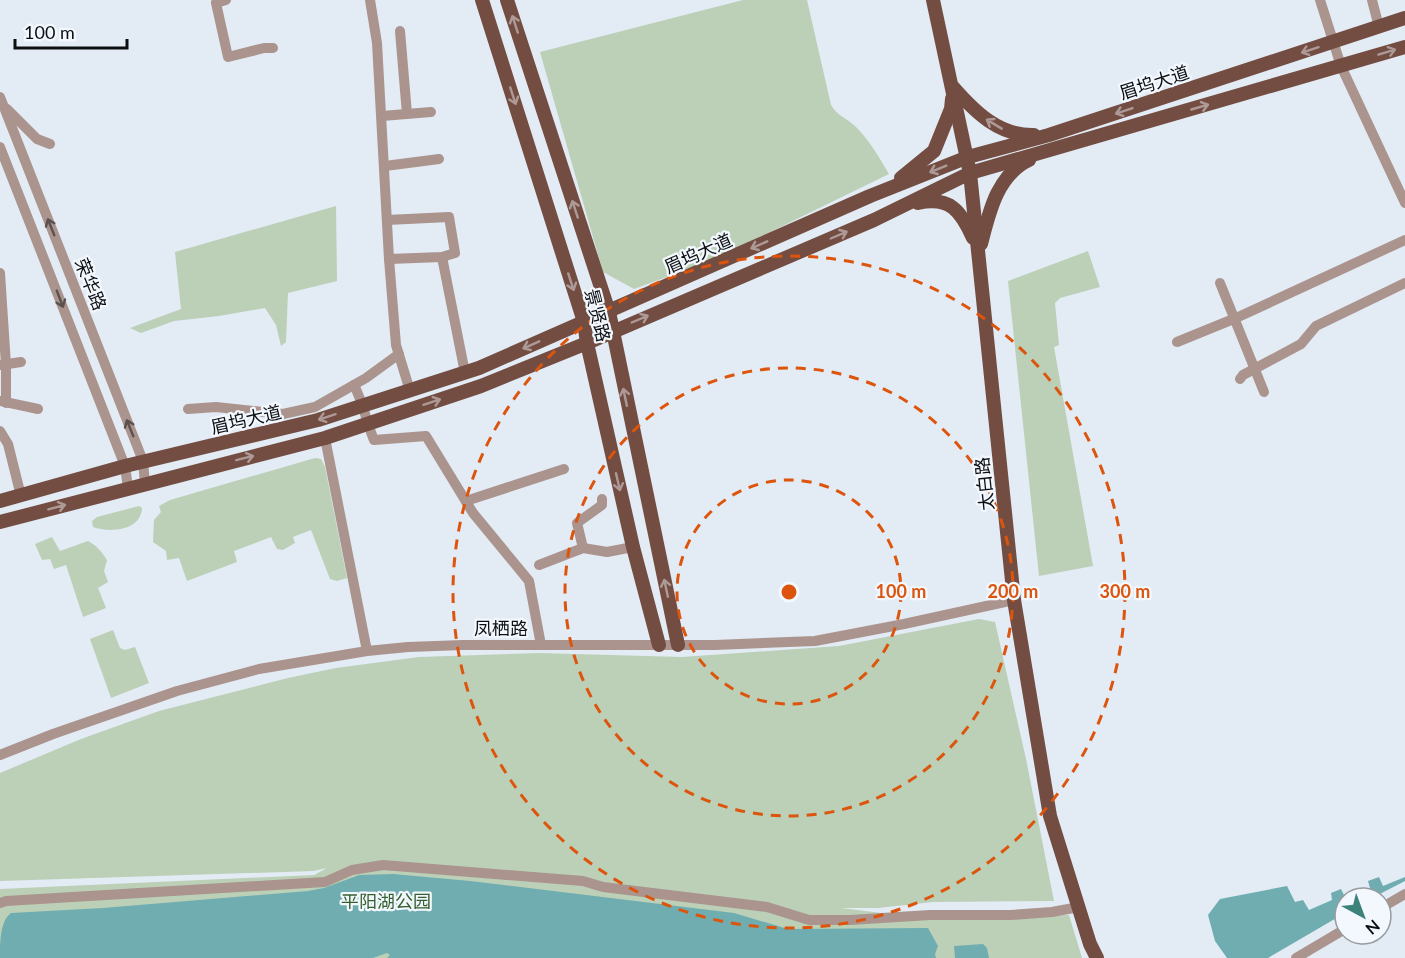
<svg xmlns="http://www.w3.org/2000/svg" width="1405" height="958" viewBox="0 0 1405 958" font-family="Lato,'Noto Sans SC',sans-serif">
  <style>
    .green { fill: #bbd0b7 }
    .water { fill: #6fadb1 }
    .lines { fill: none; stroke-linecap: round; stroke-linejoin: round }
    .minor { stroke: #aa948d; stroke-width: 10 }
    .major { stroke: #734d42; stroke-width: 14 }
    .oneway { stroke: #ad9a97 }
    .oneway2 { stroke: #5b5250 }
    .ring { fill: none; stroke: #dd550c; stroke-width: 3; stroke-dasharray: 10 8 }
    .labels { text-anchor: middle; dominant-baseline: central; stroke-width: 4.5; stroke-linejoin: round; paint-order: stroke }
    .street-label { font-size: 18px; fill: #0c0f12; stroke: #f3f8fe }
    .park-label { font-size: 18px; fill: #35612e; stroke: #f3f8fe }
    .centre { fill: #dd550c; stroke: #f3f8fe; stroke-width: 3 }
    .ring-label { font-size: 18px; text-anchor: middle; font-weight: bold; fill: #dd550c; stroke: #f3f8fe; stroke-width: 4.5; stroke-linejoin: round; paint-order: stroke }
  </style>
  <rect width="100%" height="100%" fill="#e3ebf5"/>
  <g class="green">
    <path d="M 743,0 L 807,0 L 831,105 C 837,116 847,118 856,127 C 869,140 879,157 889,174 L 713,260 L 634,289 L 603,272 L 540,52 Z"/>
    <polygon points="336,206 337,281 288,293 286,342 281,346 276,325 265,308 219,316 174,321 141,333 130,328 181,309 175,252"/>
    <polygon points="1088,251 1100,287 1060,298 1055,303 1059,345 1054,347 1093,566 1039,576 1008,281"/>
    <polygon points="315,458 321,459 325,467 347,578 337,581 330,579 311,530 293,537 295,543 283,550 277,549 271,537 234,551 237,562 187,581 179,558 167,560 166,551 153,542 154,520 161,512 159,506 170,500"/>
    <path d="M 139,506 L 142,508 C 141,531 109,533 93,527 L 92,521 L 97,517 Z"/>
    <path d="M 52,537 L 60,551 L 88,541 C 97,546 101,551 107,560 L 104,571 L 108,582 L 98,588 L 106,608 L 83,617 L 66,565 L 54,569 L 50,559 L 42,560 L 35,544 Z"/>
    <polygon points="979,619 995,622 1026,759 1054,901 933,902 878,908 841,908 939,920 1069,915 1082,958 0,958 0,889 314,875 327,868 313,871 0,881 0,773 81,739 159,711 288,678 336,668 419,657 539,653 682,657 839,646"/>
    <polygon points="113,630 120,648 125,650 135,647 149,683 111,698 90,639"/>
  </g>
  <g class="water">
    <path d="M 393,874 L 470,881 L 734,913 L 788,929 L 928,928 L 938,946 L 935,954 L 936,958 L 387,958 L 390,955 L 387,953 L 373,958 L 0,958 C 0,943 0,921 11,913 L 103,908 L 308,891 L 324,888 L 359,875 Z"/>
    <polygon points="1379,877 1383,886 1405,877 1405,881 1372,898 1345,898 1345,913 1268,958 1227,958 1215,941 1208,915 1220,899 1287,886 1295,902 1303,900 1309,910 1332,900 1331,893 1341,889 1345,897 1370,888 1368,881"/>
    <polygon points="983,944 987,948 989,958 955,958 954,946"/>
  </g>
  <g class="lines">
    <g class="minor">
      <polyline points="226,0 216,3 228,57 264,48 273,48"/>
      <polyline points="370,0 377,43 389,259 396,345 410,391"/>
      <polyline points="1320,0 1341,66 1405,203"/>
      <polyline points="1372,0 1379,27"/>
      <polyline points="400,31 407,114"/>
      <polyline points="0,97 143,461 145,484"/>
      <polyline points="7,109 37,139 50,144"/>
      <polyline points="382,116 431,112"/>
      <polyline points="0,147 125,466 128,488"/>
      <polyline points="385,166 439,159"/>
      <polyline points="387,220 449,217 455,253 442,257 389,259"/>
      <polyline points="442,257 465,373"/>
      <polyline points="0,273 6,365 6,403"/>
      <polyline points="1220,283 1264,392"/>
      <polyline points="1177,342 1236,318 1405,240"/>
      <polyline points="1,365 21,362"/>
      <polyline points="1240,379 1243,375 1301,344 1316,326 1405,283"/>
      <path d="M 354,385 C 364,405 366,421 374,440 L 426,436 L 473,513 L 529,581 L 541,645"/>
      <polyline points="0,401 38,409"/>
      <polyline points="188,409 216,407 283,414 315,407 366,378 399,354"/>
      <polyline points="0,431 8,444 21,496"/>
      <polyline points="325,438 367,651"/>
      <polyline points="466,501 564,469"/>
      <polyline points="583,548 577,523 602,505 602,499"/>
      <polyline points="539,565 583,548 607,552 633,547"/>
      <polyline points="0,755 53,734 177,691 259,669 367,651 408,647 463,645 715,645 815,641 904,624 1014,600"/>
      <polyline points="0,903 6,901 325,882 352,870 383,865 583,881 603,887 767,907 809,920 850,920 930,915 1011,915 1052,912 1079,907"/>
      <polyline points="1381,908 1405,894"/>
      <polyline points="1296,958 1345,929"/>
    </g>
    <g class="major">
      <polyline points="482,0 584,322 587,343 633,547 659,645"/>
      <polyline points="507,0 609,312 678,645"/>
      <polyline points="933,0 970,173 1014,600 1050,816 1090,944 1097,958"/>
      <path d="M 953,87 C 975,112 999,136 1034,135"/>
      <polyline points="901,178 934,151 951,109 952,99"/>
      <path d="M 918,203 C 950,196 961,211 973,238"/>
      <path d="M 981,244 C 989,213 997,175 1029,160"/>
      <polyline points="0,501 125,466 318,420 479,368 870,196 968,157 1049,135 1405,18"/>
      <polyline points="0,522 325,438 481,386 587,343 874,220 970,173 1405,47"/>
    </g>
  </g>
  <defs><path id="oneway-shaft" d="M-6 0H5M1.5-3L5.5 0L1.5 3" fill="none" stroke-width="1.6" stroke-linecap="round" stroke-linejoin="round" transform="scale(1.5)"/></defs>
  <g class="oneway">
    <use href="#oneway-shaft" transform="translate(515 24) rotate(-108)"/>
    <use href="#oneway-shaft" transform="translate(1310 50) rotate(162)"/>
    <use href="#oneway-shaft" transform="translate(1387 52) rotate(-17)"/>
    <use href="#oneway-shaft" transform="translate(513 96) rotate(72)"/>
    <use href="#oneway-shaft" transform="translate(1200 107) rotate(-16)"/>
    <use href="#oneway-shaft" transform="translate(1124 111) rotate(162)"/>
    <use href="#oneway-shaft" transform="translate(994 124) rotate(-149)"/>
    <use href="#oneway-shaft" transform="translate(938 169) rotate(158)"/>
    <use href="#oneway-shaft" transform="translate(575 209) rotate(-108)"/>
    <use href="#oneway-shaft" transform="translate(839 235) rotate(-23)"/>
    <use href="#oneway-shaft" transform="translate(759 245) rotate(156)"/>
    <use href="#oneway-shaft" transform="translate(571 282) rotate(72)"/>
    <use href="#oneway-shaft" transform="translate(640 319) rotate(-23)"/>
    <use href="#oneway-shaft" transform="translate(531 345) rotate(156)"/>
    <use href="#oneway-shaft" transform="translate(625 397) rotate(-102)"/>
    <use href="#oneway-shaft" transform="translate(432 402) rotate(-18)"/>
    <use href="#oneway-shaft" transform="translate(327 417) rotate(162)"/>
    <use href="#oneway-shaft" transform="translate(245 458) rotate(-14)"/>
    <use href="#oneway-shaft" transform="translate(618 482) rotate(77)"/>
    <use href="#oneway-shaft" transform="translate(57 507) rotate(-15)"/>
    <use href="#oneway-shaft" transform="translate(666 588) rotate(-102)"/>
  </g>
  <g class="oneway2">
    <use href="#oneway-shaft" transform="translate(51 227) rotate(-112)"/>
    <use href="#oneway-shaft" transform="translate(60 299) rotate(69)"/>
    <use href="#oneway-shaft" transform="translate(130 428) rotate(-112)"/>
  </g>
  <g class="ring">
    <circle cx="789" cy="592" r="112"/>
    <circle cx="789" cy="592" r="224"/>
    <circle cx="789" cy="592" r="336"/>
  </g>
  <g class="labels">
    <g class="street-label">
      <text transform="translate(1154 82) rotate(-18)">眉坞大道</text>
      <text transform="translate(698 253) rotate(-24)">眉坞大道</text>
      <text transform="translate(91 284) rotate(68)">荣华路</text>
      <text transform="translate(598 315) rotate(76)">景贤路</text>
      <text transform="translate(246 419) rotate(-13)">眉坞大道</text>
      <text transform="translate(984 484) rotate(-96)">太白路</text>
      <text x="501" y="628">凤栖路</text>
    </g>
    <g class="park-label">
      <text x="386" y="901">平阳湖公园</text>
    </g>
  </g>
  <circle cx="789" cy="592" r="9" class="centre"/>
  <g class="ring-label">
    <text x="901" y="598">100 m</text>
    <text x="1013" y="598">200 m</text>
    <text x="1125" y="598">300 m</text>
  </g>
  <g transform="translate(1363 916) rotate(139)"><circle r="28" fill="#f3f8fe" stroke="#979ba0" stroke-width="1.5"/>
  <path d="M0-4.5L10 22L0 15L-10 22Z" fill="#3b827a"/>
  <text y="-9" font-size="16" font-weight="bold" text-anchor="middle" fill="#0c0f12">N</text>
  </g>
  <path d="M15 39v9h112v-9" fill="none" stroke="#0c0f12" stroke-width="3"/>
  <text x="24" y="39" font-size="18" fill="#0c0f12" stroke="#f3f8fe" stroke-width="4.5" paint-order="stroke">100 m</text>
</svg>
